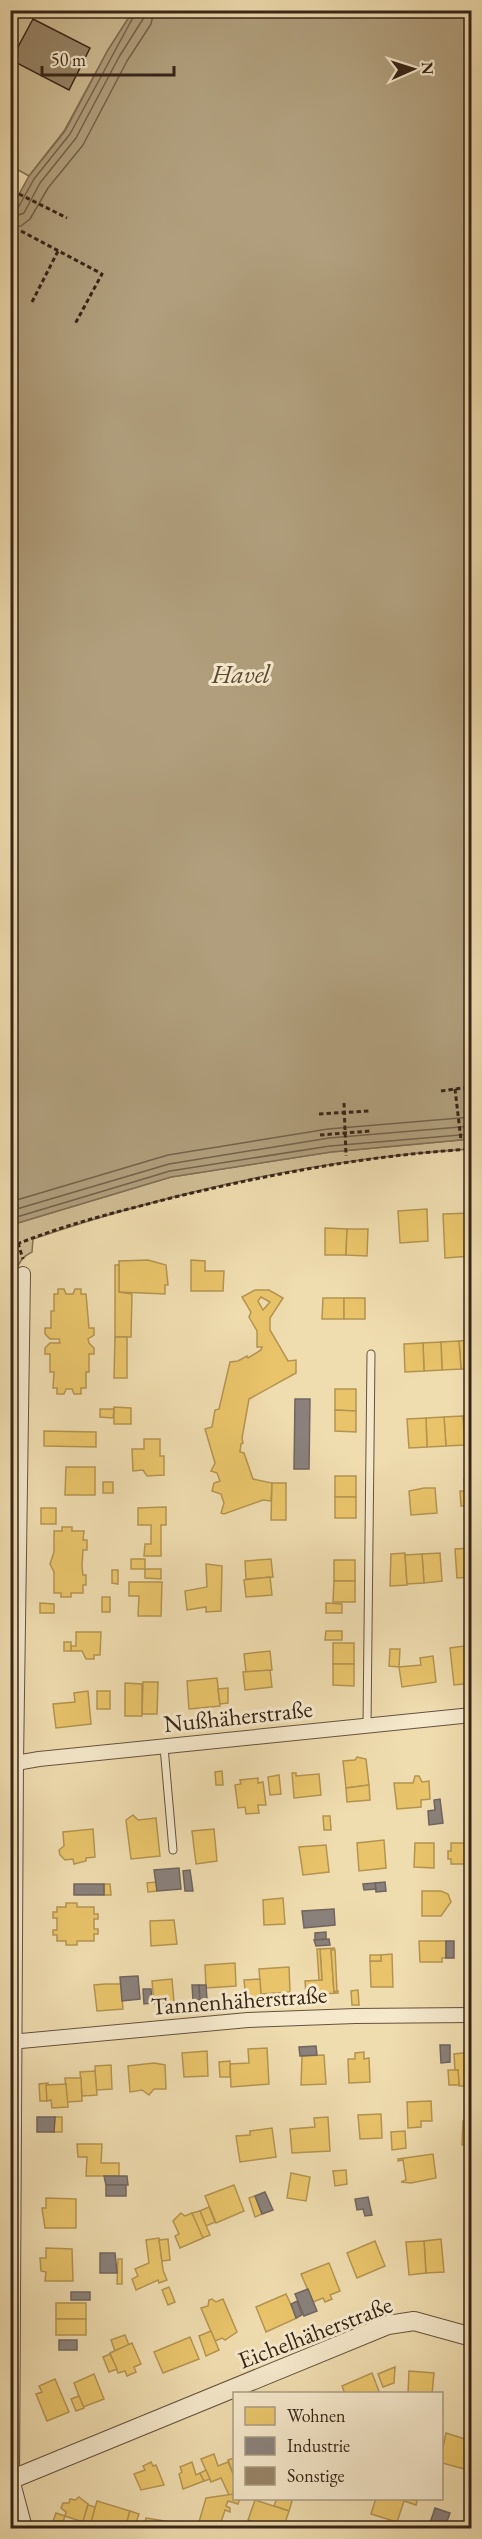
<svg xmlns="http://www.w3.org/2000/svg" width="482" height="2539" viewBox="0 0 482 2539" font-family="'EB Garamond',serif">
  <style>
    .green { fill: #d0bd95; stroke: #847156; stroke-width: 1.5 }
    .water { fill: #b09e7c; stroke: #806e54; stroke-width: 1.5 }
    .homes { fill: #e9c46a; stroke: #b49451; stroke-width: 1.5; fill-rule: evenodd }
    .industry { fill: #8a817c; stroke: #71655e; stroke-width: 1.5 }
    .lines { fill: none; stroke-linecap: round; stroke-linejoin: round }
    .shore { stroke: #74624a; stroke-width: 1.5 }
    .building { fill: #978467; stroke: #372518; stroke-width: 1.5 }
    .service-casing { stroke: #65533e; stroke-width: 9 }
    .minor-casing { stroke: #65533e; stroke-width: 16 }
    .tertiary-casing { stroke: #65533e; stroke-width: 20 }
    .path { stroke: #372518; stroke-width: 3; stroke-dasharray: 4.5 3; stroke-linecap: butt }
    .service { stroke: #f5e8cb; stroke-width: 7 }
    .minor { stroke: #f5e8cb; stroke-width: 14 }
    .tertiary { stroke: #f5e8cb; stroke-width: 18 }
    .labels { text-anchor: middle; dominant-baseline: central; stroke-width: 6; stroke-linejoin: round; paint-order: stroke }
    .street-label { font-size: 24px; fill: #372518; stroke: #f5e8cb }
    .water-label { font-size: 26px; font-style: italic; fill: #5b4936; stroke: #f5e8cb }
  </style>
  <rect width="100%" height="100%" fill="#efdcaf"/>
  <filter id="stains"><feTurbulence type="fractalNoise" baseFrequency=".00333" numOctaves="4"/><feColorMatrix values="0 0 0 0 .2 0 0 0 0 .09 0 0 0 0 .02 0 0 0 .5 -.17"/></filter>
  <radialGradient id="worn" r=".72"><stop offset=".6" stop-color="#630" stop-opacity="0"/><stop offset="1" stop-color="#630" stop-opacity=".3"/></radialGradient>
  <g class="green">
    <polygon points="11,11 133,11 108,50 64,131 29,176 11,166"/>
    <path d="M 471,1139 L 471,1149 C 323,1158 174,1191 33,1239 L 32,1252 C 11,1262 15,1283 14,1304 L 11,1302 L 11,1225 L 171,1177 L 331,1152 Z"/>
  </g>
  <polygon class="water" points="133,11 471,11 471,1139 331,1152 171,1177 11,1225 11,209 29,176 65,131 108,50"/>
  <g class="homes">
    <polygon points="427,1209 428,1241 400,1243 398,1211"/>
    <polygon points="472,1213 472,1256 445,1258 443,1214"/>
    <polygon points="325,1228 347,1229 346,1255 325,1255"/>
    <polygon points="347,1229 368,1229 367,1256 346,1255"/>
    <polygon points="148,1260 166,1265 168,1285 165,1285 165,1294 119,1292 119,1261"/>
    <polygon points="191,1260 205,1261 205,1271 224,1271 223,1291 191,1291"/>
    <polygon points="115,1265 119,1265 119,1292 132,1294 131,1337 115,1337"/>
    <polygon points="58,1289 64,1289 66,1294 73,1294 75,1289 81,1289 81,1294 86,1294 89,1328 94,1328 94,1335 88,1339 89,1343 94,1348 94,1354 89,1354 89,1372 86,1372 86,1388 81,1388 81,1394 74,1394 72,1389 66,1389 64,1394 57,1394 57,1388 53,1388 54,1372 50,1372 50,1354 45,1354 45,1348 50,1343 60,1343 59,1339 50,1339 45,1334 45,1328 51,1328 51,1311 54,1311 54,1294 58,1294"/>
    <path d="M 255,1290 L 269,1290 L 283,1298 L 270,1318 L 270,1330 L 288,1361 L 296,1360 L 296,1373 L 249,1399 L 242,1438 L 243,1443 L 241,1444 L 240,1452 L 244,1453 L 253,1479 L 272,1483 L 271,1501 L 263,1500 L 224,1514 L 221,1513 L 224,1503 L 221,1494 L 212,1491 L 214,1483 L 220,1481 L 217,1473 L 211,1471 L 215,1463 L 205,1429 L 212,1427 L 215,1410 L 219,1409 L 230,1362 L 238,1361 L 247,1356 L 248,1358 L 261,1350 L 262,1347 L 257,1347 L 257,1331 L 249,1317 L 251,1312 L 242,1297 ZM 261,1297 L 270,1302 L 263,1310 L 258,1301 Z"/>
    <polygon points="323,1298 344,1298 344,1319 322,1319"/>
    <rect x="344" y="1298" width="21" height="21"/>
    <polygon points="115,1337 127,1337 127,1378 114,1378"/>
    <polygon points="472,1340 472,1369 461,1369 459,1341"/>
    <polygon points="459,1341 461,1369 442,1370 441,1342"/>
    <polygon points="441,1342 442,1370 424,1371 423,1343"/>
    <polygon points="423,1343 424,1371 405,1372 404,1344"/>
    <polygon points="335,1389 356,1389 356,1411 335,1410"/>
    <polygon points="114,1407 131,1408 131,1424 114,1424"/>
    <polygon points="100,1409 114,1409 113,1418 100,1417"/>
    <polygon points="335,1410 356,1411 356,1432 335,1431"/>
    <polygon points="472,1415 472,1444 465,1445 463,1416"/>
    <polygon points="463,1416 465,1445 446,1446 444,1417"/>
    <polygon points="444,1417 446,1446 427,1447 426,1418"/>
    <polygon points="426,1418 427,1447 409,1448 407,1419"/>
    <polygon points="44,1431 96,1432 96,1447 44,1446"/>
    <polygon points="144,1439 160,1439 160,1456 164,1456 164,1475 147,1476 143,1470 133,1471 132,1449 144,1449"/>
    <polygon points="66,1467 95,1467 95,1495 65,1495"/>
    <rect x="335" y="1476" width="21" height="21"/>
    <polygon points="464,1479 472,1479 472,1505 461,1506 460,1491 465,1491"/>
    <rect x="103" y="1482" width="10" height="11"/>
    <polygon points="272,1483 286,1483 286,1520 271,1520"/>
    <polygon points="424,1488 435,1488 437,1513 411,1515 409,1491"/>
    <rect x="335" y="1497" width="21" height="21"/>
    <polygon points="166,1507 166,1525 161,1525 161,1556 144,1556 145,1544 151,1544 151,1525 138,1525 138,1508"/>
    <rect x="41" y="1508" width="15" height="16"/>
    <polygon points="62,1527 72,1527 72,1531 84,1531 83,1540 87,1540 87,1550 83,1550 82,1566 83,1575 86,1575 86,1585 83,1585 83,1593 71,1593 71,1597 61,1597 61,1593 54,1593 54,1572 50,1564 54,1552 54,1531 62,1531"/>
    <polygon points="472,1548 472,1577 457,1578 455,1549"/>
    <polygon points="405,1553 407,1585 390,1586 391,1554"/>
    <polygon points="440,1553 442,1581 424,1583 422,1554"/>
    <polygon points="422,1554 424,1583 407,1584 405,1555"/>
    <rect x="131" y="1559" width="14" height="10"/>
    <polygon points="271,1559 273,1577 246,1579 245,1561"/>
    <rect x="334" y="1560" width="21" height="21"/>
    <polygon points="206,1564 222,1566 221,1611 206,1612 206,1607 187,1610 185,1591 207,1587"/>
    <polygon points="145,1569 161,1569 161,1579 145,1578"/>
    <polygon points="112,1570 118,1570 118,1584 112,1583"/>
    <polygon points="270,1577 272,1595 246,1597 244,1580"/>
    <polygon points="334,1581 355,1581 355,1602 333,1602"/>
    <polygon points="129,1582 162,1582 161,1616 138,1616 139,1596 129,1596"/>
    <rect x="102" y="1597" width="8" height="15"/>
    <polygon points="40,1603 54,1604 54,1613 40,1613"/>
    <polygon points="326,1603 342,1604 342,1613 326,1613"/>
    <polygon points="326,1631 342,1631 342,1640 325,1640"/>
    <polygon points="76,1632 101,1632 100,1655 94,1655 94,1659 86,1659 82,1651 71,1651 71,1646 76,1646"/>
    <rect x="64" y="1642" width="7" height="9"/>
    <rect x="333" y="1643" width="21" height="21"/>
    <polygon points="464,1646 465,1658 472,1658 472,1683 454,1685 450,1648"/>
    <polygon points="390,1649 400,1649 399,1667 389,1666"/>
    <polygon points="270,1651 272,1670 246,1672 244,1654"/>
    <polygon points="433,1656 436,1682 402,1687 399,1667 421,1665 420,1658"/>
    <polygon points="333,1664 354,1664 354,1686 333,1685"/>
    <polygon points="270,1670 272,1687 245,1690 243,1672"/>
    <polygon points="217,1678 220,1706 189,1709 187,1681"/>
    <polygon points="143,1682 158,1682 157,1714 142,1714"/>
    <polygon points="125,1683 142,1684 142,1716 125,1716"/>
    <polygon points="228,1688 228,1703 220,1704 218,1689"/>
    <polygon points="88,1691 91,1724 56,1728 53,1704 75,1702 74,1693"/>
    <rect x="97" y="1691" width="13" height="18"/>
    <polygon points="357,1757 366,1759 369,1785 346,1788 343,1761 355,1760"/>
    <polygon points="222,1771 223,1785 216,1785 215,1772"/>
    <polygon points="292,1773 296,1773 296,1776 319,1774 321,1795 294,1798"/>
    <polygon points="279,1775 281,1794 270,1795 268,1777"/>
    <polygon points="415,1776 419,1776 422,1782 429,1781 430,1799 421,1800 421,1807 397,1809 394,1783 413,1783"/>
    <polygon points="258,1778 258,1783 263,1782 266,1805 258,1805 259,1813 246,1814 245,1807 238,1808 235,1785 241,1784 240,1780"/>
    <polygon points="369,1785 370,1800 347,1802 346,1788"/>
    <polygon points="133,1815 138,1820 156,1818 160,1856 131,1859 126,1820"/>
    <polygon points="323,1816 330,1816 331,1830 324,1830"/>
    <polygon points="93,1829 95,1857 86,1858 86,1861 74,1864 73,1859 65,1860 60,1855 59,1850 64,1846 63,1832"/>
    <polygon points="214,1829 217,1861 196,1864 192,1831"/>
    <polygon points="384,1840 386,1868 359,1871 357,1843"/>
    <polygon points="415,1843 434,1843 434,1868 414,1867"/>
    <polygon points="451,1843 472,1843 472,1864 451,1864 451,1859 448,1859 448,1851 451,1851"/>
    <polygon points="326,1845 329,1872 303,1875 299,1847"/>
    <polygon points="156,1882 157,1891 148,1892 147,1883"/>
    <polygon points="104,1884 110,1884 111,1895 104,1895"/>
    <polygon points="422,1891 441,1891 448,1894 451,1902 441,1916 422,1916"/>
    <polygon points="283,1898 285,1924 264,1925 263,1900"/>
    <polygon points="66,1903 77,1903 77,1907 94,1907 94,1914 98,1914 98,1919 94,1919 94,1929 98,1929 98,1934 94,1934 94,1941 77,1941 77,1945 66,1945 66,1941 57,1941 57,1935 53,1935 53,1930 57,1930 57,1918 53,1918 53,1912 57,1912 57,1907 66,1907"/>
    <polygon points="174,1920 177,1944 151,1946 150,1921"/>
    <polygon points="419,1941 446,1941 446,1958 442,1958 442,1962 420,1962"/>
    <polygon points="335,1948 331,1950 334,1992 338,1991 338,1993 306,1995 305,1981 322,1980 320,1949"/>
    <polygon points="317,1949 320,1949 322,1980 319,1980"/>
    <polygon points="331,1950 335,1950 337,1991 334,1992"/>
    <polygon points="392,1954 393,1987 371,1987 370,1961 381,1961 381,1955"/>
    <rect x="370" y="1955" width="11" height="6"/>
    <polygon points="235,1963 236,1986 206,1988 205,1965"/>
    <polygon points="289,1967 290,1992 261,1994 259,1969"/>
    <polygon points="172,1979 174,2002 154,2004 152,1981"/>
    <polygon points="260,1979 261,1997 246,1998 244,1980"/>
    <polygon points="105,1984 121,1984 123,2009 97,2011 94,1985"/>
    <polygon points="358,1990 359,2005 352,2005 351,1991"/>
    <polygon points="267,2048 269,2084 231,2087 230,2064 249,2063 248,2049"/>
    <polygon points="207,2051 208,2076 184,2077 182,2053"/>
    <polygon points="364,2052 364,2059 369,2058 370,2082 349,2083 348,2059 355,2059 355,2053"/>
    <polygon points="472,2052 472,2086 459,2086 458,2070 455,2070 454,2054"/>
    <polygon points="324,2055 326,2084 301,2085 302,2056"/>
    <polygon points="230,2061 230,2077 220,2077 219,2062"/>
    <polygon points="154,2063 165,2065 166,2089 154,2089 149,2095 142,2090 130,2092 128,2066"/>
    <polygon points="111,2065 112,2089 96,2090 95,2066"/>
    <polygon points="448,2070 458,2070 459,2085 449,2085"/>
    <polygon points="95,2071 97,2095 82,2096 80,2072"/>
    <polygon points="65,2078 81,2078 82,2101 67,2102"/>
    <polygon points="48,2083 47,2101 40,2101 39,2084"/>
    <polygon points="66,2084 68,2107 52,2108 51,2100 47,2101 46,2085"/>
    <polygon points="431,2101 432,2121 421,2121 421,2127 408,2128 407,2102"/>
    <polygon points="381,2114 382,2138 360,2139 358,2115"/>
    <polygon points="55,2117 62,2117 62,2132 54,2132"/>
    <polygon points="328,2117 330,2151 292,2153 290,2129 315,2127 314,2118"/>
    <polygon points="463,2121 472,2121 472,2151 466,2151 466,2145 462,2145"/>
    <polygon points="272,2128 276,2157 240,2162 236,2136 250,2135 250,2131"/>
    <polygon points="405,2131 406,2148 392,2150 391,2132"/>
    <polygon points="77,2144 102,2144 101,2163 119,2163 119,2176 86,2176 87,2157 78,2157"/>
    <polygon points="433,2154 436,2178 411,2183 401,2182 406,2180 403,2160 398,2161 398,2159"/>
    <polygon points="346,2170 347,2184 335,2186 333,2171"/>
    <polygon points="291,2173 310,2177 306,2201 287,2198"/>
    <polygon points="234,2185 244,2211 216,2223 205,2196"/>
    <polygon points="255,2196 262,2214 255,2217 249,2198"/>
    <polygon points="46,2198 76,2199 76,2228 45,2228 42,2208 46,2208"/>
    <polygon points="209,2207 215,2222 206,2226 200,2211"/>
    <polygon points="200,2211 210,2235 202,2238 192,2213"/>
    <polygon points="181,2213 185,2216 192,2213 203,2238 180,2248 175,2236 179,2234 173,2221"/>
    <polygon points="159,2238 163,2270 167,2280 159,2283 158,2280 136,2290 132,2279 138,2276 135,2269 149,2263 146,2240"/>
    <polygon points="168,2239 170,2260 162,2261 159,2240"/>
    <polygon points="441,2239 444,2272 426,2273 424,2241"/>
    <polygon points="375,2241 385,2266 357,2278 347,2253"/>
    <polygon points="424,2241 426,2273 409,2275 406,2242"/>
    <polygon points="46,2248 72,2249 73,2281 45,2281 46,2272 41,2271 40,2258 46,2258"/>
    <polygon points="118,2259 122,2259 122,2284 117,2284"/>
    <polygon points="329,2263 340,2291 330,2295 332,2299 325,2302 323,2298 313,2302 301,2274"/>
    <polygon points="169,2287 175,2302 168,2305 162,2290"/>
    <polygon points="286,2294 297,2318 266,2332 256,2307"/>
    <polygon points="212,2299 216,2302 223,2299 237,2332 225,2340 222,2338 215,2341 201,2308 208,2306 209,2300"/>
    <rect x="56" y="2303" width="30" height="16"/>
    <rect x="56" y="2319" width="30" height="16"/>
    <polygon points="211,2331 219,2350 206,2356 199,2336"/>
    <polygon points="125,2335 129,2345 115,2351 111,2340"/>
    <polygon points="190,2337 199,2359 163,2373 154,2352"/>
    <polygon points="132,2343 141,2364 134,2367 136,2372 127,2376 125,2371 118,2373 110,2353"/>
    <polygon points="110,2354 117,2369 109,2372 103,2357"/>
    <polygon points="395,2367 394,2383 383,2387 378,2374"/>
    <polygon points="409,2371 434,2373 432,2394 408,2394"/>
    <polygon points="372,2373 380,2394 345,2394 342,2386"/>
    <polygon points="94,2374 104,2399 83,2407 74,2383"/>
    <polygon points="55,2379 69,2412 47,2421 36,2394 42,2392 39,2386"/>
    <polygon points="79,2396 84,2408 76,2411 71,2399"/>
    <polygon points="446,2433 465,2439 466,2434 472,2435 472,2471 442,2463 442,2452"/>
    <polygon points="214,2454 218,2466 228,2462 234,2476 234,2494 229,2495 221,2478 211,2482 201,2459"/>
    <polygon points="234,2458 234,2476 228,2460"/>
    <polygon points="151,2462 153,2466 156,2465 164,2485 141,2490 134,2474 145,2470 143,2466"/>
    <polygon points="192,2462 196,2475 200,2473 204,2481 183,2489 179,2474 182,2472 180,2467"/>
    <polygon points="206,2470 210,2479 204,2481 200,2473"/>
    <polygon points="234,2494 234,2498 240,2498 238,2504 228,2501 226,2506 230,2508 230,2512 225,2510 219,2528 199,2522 206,2498"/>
    <polygon points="79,2497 88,2504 83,2522 65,2516 66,2512 61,2508 63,2503 69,2503 70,2499 75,2500"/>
    <polygon points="277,2498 291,2498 292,2501 289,2511 274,2506"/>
    <polygon points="376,2498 418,2498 416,2505 404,2501 397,2522 371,2514"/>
    <polygon points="255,2500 289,2511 285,2523 281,2522 278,2528 275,2528 248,2520"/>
    <polygon points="97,2501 130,2511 125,2528 101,2528 90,2524"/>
    <polygon points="88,2505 95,2507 91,2523 83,2521"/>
    <polygon points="130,2511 139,2514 134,2528 125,2528"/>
    <polygon points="56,2513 65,2516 61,2528 51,2527"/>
    <polygon points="146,2518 165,2521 163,2528 143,2528"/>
  </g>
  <g class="industry">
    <polygon points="295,1399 310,1399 309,1469 294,1469"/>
    <polygon points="440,1799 443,1823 429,1825 428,1811 435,1810 434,1800"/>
    <polygon points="179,1868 181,1889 157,1891 154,1870"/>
    <polygon points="190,1870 193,1891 185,1891 183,1871"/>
    <polygon points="385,1882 386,1891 376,1892 375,1883"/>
    <polygon points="375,1883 376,1889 364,1890 363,1884"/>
    <rect x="74" y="1884" width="30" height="11"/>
    <polygon points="334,1909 335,1925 304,1928 302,1911"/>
    <polygon points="326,1932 326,1939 315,1940 315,1933"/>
    <polygon points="329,1939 330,1945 316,1946 314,1940"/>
    <rect x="446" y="1941" width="8" height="17"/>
    <polygon points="138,1976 140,1999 122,2001 120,1977"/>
    <polygon points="192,1985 199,1985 200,2000 193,2000"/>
    <polygon points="199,1985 206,1985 207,1999 200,2000"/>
    <polygon points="143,1989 151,1989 152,2003 144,2004"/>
    <polygon points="440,2045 450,2045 450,2062 441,2063"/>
    <polygon points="316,2046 317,2055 300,2056 299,2047"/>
    <polygon points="37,2117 55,2117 54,2132 37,2132"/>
    <polygon points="104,2176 127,2176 128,2185 106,2185"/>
    <rect x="106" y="2185" width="20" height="11"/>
    <polygon points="265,2192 273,2210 262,2214 255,2196"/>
    <polygon points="368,2197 372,2215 365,2216 363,2209 357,2210 355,2199"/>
    <polygon points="100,2253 115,2253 117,2273 100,2273"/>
    <polygon points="308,2289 317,2311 304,2316 295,2294"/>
    <rect x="71" y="2292" width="19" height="8"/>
    <polygon points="297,2301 302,2315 296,2318 291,2304"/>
    <rect x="59" y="2340" width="18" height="10"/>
    <polygon points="435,2508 450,2513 445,2527 430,2523"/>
  </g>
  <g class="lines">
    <g class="shore">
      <polyline points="10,211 18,208 34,179 70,134 137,10"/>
      <polyline points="10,218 24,213 40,183 76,138 119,57 143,19 145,10"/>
      <polyline points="10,227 21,226 30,219 48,188 83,145 127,61 151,24 154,10"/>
      <polyline points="10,1202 168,1155 328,1129 472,1117"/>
      <polyline points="10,1211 169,1164 329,1138 472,1126"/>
      <polyline points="10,1219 170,1171 330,1146 472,1134"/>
    </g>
  </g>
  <polygon class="building" points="33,19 90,48 69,90 11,60"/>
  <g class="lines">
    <g class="service-casing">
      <g id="service">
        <polyline points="367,1725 371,1354"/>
        <polyline points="164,1747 173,1850"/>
      </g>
    </g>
    <g class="minor-casing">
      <g id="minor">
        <polyline points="23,1274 16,1763 12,2479 25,2528"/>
        <polyline points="10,1764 39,1759 472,1715"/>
        <polyline points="10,2042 248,2020 355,2016 472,2015"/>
      </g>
    </g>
    <g class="tertiary-casing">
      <polyline id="tertiary" points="10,2480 388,2325 414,2321 472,2337"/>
    </g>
    <g class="path">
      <polyline points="19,194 67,218"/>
      <polyline points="21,231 102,274 75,324"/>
      <polyline points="32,302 58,251"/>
      <polyline points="455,1089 461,1140"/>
      <polyline points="441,1091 470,1087"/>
      <polyline points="344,1103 346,1156"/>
      <polyline points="319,1114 369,1111"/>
      <polyline points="320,1135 370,1131"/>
      <polyline points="18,1243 23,1259"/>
      <path d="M 10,1247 C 62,1225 117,1212 171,1198 C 270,1174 370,1155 472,1149"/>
    </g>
    <use href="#service" class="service"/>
    <use href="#minor" class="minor"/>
    <use href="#tertiary" class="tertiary"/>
  </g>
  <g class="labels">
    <g class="street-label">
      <text transform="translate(238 1716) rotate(-6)">Nußhäherstraße</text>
      <text transform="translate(239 2000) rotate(-4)">Tannenhäherstraße</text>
      <text transform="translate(315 2332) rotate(-21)">Eichelhäherstraße</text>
    </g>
    <g class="water-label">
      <text x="241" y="674">Havel</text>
    </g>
  </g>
  <rect width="482" height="2539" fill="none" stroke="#efdcaf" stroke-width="36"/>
  <rect x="12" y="12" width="458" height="2515" fill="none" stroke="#372518" stroke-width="3"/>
  <rect x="18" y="18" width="446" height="2503" fill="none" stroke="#372518" stroke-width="1.5"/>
  <rect x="233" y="2392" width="210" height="108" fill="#f5e8cb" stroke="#a99a83" stroke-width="1.5"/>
  <rect x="245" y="2407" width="30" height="18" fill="#e9c46a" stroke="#a99a83" stroke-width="1.5"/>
  <text x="287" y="2422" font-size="18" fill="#372518">Wohnen</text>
  <rect x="245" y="2437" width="30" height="18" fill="#8a817c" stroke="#a99a83" stroke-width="1.5"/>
  <text x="287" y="2452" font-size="18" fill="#372518">Industrie</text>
  <rect x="245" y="2467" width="30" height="18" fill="#978467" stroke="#a99a83" stroke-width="1.5"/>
  <text x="287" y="2482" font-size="18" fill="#372518">Sonstige</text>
  <g transform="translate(413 69) rotate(87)" stroke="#f5e8cb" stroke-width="4.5" paint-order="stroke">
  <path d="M0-4.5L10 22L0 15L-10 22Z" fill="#372518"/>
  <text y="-9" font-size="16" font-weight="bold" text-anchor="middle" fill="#372518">N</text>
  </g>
  <path d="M42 66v9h132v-9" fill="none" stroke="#372518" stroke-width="3"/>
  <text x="51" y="66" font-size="18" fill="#372518" stroke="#f5e8cb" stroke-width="4.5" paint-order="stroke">50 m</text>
  <rect width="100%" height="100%" filter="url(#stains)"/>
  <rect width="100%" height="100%" fill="url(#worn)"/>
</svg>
